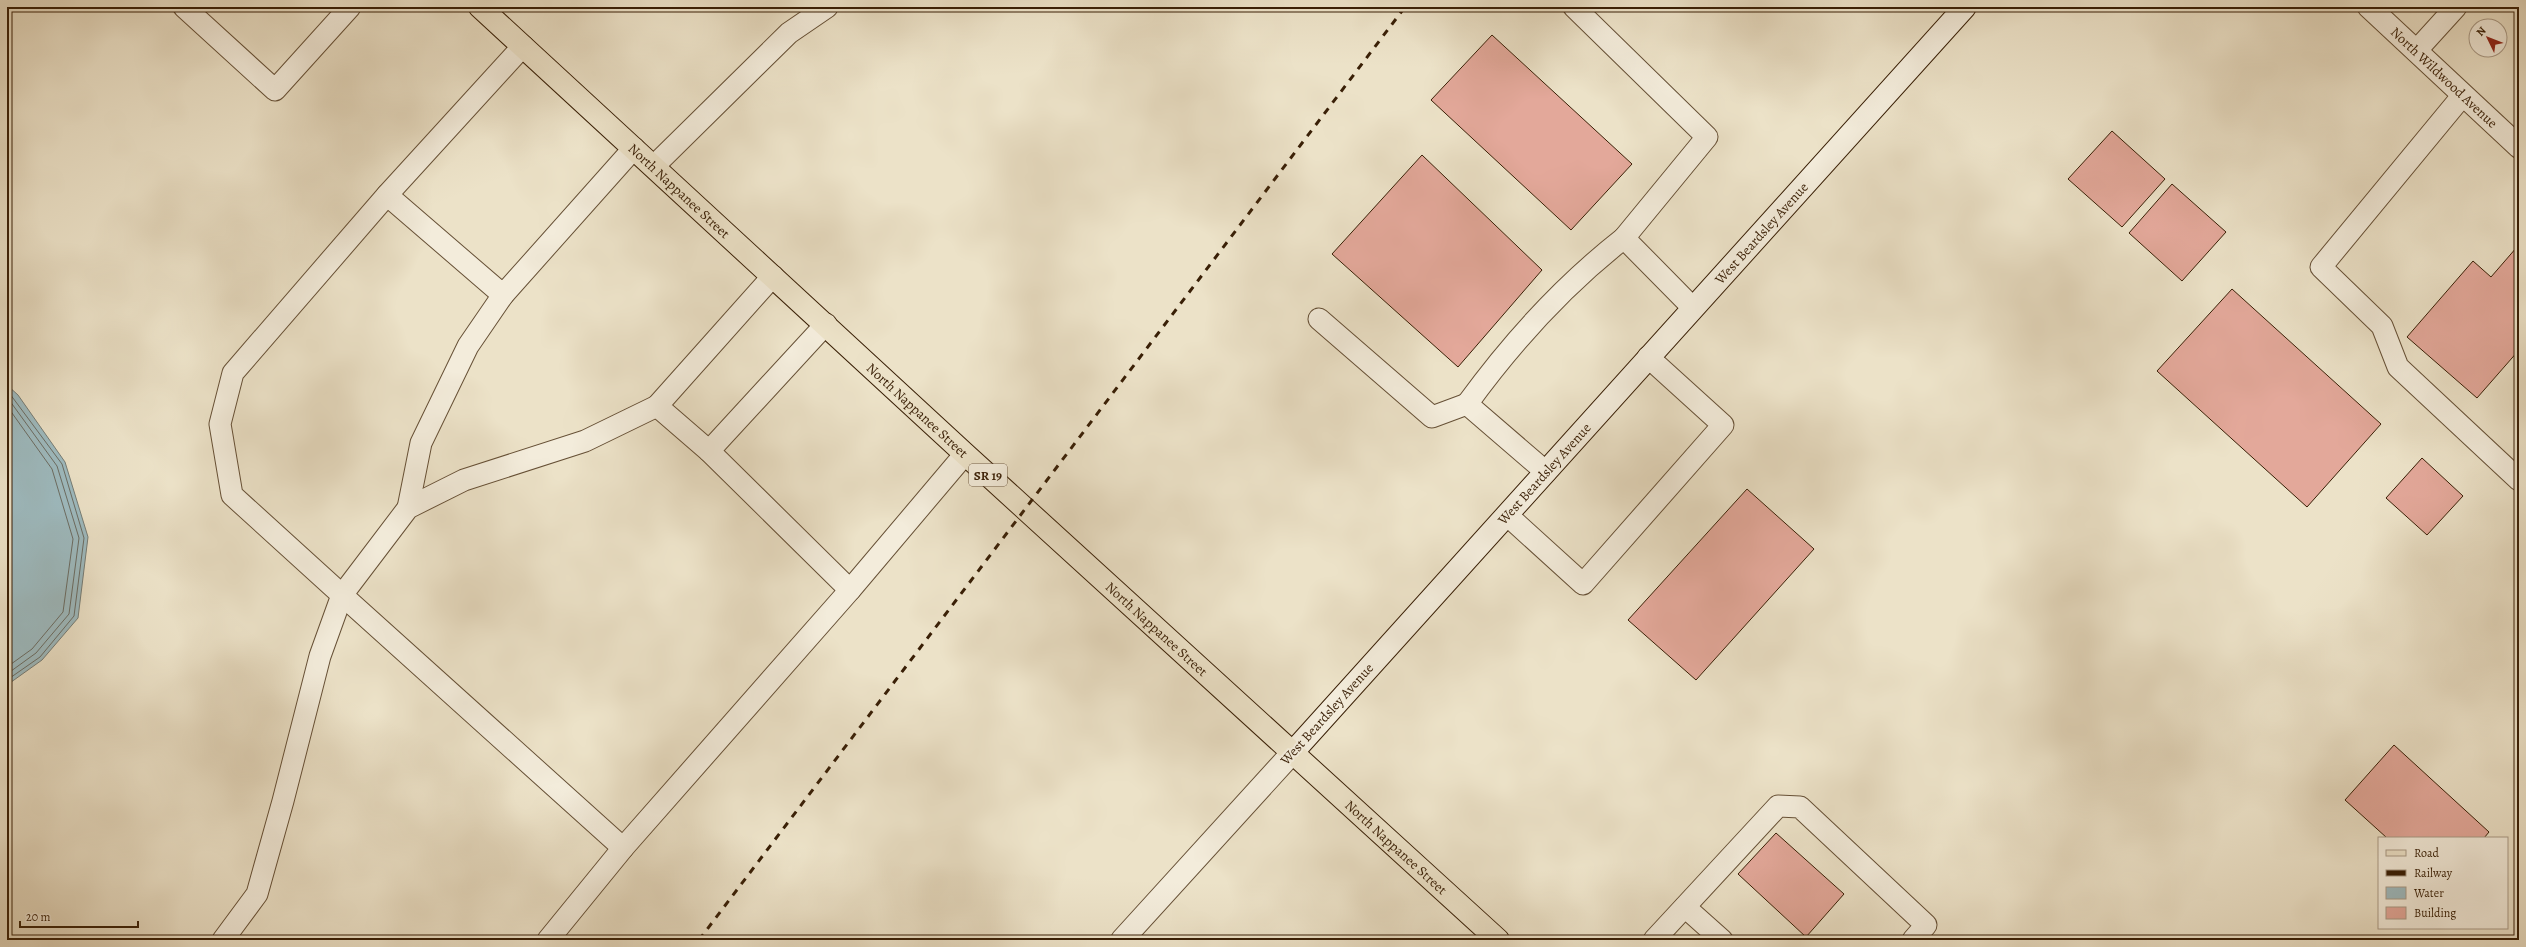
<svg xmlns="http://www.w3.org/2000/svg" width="2526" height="947" viewBox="0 0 2526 947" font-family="Alegreya,serif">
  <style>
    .water { fill: #9ebbc0; stroke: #767d76 }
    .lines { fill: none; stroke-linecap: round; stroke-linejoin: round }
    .shore { stroke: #6c6d63; stroke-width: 1 }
    .building { fill: #e3a89a; stroke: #391f06 }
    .service-casing { stroke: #665036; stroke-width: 23 }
    .minor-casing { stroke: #665036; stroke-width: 24 }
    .secondary-casing { stroke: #391f06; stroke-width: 24 }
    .primary-casing { stroke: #391f06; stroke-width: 24 }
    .service { stroke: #f3ecdb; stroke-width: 21 }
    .minor { stroke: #f3ecdb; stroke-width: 22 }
    .secondary { stroke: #f3ecdb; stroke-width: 22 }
    .primary { stroke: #ece2c8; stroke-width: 22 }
    .rail { stroke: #391f06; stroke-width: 3; stroke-dasharray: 7 7; stroke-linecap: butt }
    .labels { text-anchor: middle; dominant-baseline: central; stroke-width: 4; stroke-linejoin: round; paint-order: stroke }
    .shield { fill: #f3ecdb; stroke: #715c46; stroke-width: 1 }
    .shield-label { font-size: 13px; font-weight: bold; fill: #391f06 }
    .street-label { font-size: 14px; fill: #391f06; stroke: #f3ecdb }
  </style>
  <rect width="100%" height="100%" fill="#ece2c8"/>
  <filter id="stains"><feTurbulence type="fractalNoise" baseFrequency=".005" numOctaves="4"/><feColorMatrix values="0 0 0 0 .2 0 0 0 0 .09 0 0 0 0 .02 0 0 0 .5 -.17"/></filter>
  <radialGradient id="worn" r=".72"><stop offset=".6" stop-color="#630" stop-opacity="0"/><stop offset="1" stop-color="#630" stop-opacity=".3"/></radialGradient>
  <polygon class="water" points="7,385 18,395 65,462 88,537 78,618 42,660 7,685"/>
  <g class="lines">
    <g class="shore">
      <polyline points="7,390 62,464 84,538 74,616 40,657 7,680"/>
      <polyline points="7,397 57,466 79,538 69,614 36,653 7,674"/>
      <polyline points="7,406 52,469 73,539 63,612 32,649 7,667"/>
    </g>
  </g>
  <g class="building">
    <polygon points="1492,35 1632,164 1571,230 1431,100"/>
    <polygon points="2112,131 2165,179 2122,227 2068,179"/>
    <polygon points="1422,155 1542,270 1458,367 1332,254"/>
    <polygon points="2172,184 2226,232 2182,281 2129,233"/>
    <polygon points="2517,247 2519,249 2519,350 2477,398 2407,337 2473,261 2491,277"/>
    <polygon points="2232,289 2381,424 2307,507 2157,371"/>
    <polygon points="2422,458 2463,496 2427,535 2386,498"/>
    <polygon points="1747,489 1814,549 1696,680 1628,620"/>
    <polygon points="2394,745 2489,832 2484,838 2387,838 2345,800"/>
    <polygon points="1776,833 1844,894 1806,937 1738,874"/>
  </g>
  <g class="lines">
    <g class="service-casing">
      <g id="service">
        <polyline points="184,7 275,90 350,7"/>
        <polyline points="1574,7 1707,137 1624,238 1693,308"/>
        <polyline points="523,46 387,195 503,295 634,148"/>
        <polyline points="2416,51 2456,7"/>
        <polyline points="2463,95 2321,267 2382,326 2398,367 2519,480"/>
        <polyline points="654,166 789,33 827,7"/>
        <polyline points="1319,319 1432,417 1467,404 1546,472"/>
        <polyline points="826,324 709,451 850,590 965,454"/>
        <path d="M 1467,404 C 1512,342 1564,285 1624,238"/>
        <polyline points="657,406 585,441 464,480 408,508 342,595 623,848 850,590"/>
        <polyline points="709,451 657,406 773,276"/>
        <polyline points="408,508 421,443 468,346 503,295"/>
        <polyline points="1507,515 1583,584 1723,425 1648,357"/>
        <polyline points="1685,907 1722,940"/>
        <polyline points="223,940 257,894 283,801 320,656 342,595 232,495 220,424 233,373 387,195"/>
        <polyline points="548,940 623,848"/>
        <polyline points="1654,940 1778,806 1800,807 1926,925 1913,940"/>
      </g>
    </g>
    <g class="minor-casing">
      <g id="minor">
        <path id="s1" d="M 2369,7 L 2519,147"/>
        <polyline points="1122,940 1293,752"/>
      </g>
    </g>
    <g class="secondary-casing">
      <g id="secondary">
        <path id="s2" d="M 1293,752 L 1965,7"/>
      </g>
    </g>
    <g class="primary-casing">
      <g id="primary">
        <path id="s3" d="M 480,7 L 965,454 L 1498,940"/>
      </g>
    </g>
    <use href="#service" class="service"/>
    <use href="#minor" class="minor"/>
    <use href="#secondary" class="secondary"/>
    <use href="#primary" class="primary"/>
    <polyline class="rail" points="699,940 1405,7"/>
  </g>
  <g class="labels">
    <rect class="shield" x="969" y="464" width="38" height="22" rx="3"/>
    <g class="shield-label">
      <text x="988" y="475">SR 19</text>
    </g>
    <g class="street-label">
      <text stroke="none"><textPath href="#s1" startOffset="103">North Wildwood Avenue</textPath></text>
      <text stroke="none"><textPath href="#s3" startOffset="271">North Nappanee Street</textPath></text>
      <text stroke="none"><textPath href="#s2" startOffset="699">West Beardsley Avenue</textPath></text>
      <text stroke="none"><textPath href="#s3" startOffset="595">North Nappanee Street</textPath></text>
      <text stroke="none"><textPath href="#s2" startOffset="375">West Beardsley Avenue</textPath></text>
      <text stroke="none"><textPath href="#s3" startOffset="919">North Nappanee Street</textPath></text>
      <text transform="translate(1327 714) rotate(-48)">West Beardsley Avenue</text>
      <text stroke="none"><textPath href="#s3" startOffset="1243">North Nappanee Street</textPath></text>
    </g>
  </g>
  <rect width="2526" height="947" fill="none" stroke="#ece2c8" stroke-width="24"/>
  <rect x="8" y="8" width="2510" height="931" fill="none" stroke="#391f06" stroke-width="2"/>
  <rect x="12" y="12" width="2502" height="923" fill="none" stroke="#391f06"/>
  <rect x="2378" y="837" width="130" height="92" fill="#f3ecdb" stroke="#a99a86"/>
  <rect x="2386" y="850" width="20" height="6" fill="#ece2c8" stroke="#a99a86"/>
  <text x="2414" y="857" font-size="12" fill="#391f06">Road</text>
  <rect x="2386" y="870" width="20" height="6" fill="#391f06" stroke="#a99a86"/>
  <text x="2414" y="877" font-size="12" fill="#391f06">Railway</text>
  <rect x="2386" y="887" width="20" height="12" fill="#9ebbc0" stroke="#a99a86"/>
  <text x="2414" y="897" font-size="12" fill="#391f06">Water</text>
  <rect x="2386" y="907" width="20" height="12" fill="#e3a89a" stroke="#a99a86"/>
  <text x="2414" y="917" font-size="12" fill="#391f06">Building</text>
  <g transform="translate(2488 38) rotate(313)"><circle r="19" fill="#f3ecdb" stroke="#a99a86"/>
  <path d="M0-3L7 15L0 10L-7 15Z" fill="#8f2418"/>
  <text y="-6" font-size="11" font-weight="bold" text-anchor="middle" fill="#391f06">N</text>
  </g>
  <path d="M20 921v6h118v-6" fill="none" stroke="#391f06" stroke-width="2"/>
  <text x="26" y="921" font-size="12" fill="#391f06" stroke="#f3ecdb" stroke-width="3" paint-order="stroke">20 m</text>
  <rect width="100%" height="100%" filter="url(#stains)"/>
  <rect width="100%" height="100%" fill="url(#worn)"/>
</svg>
